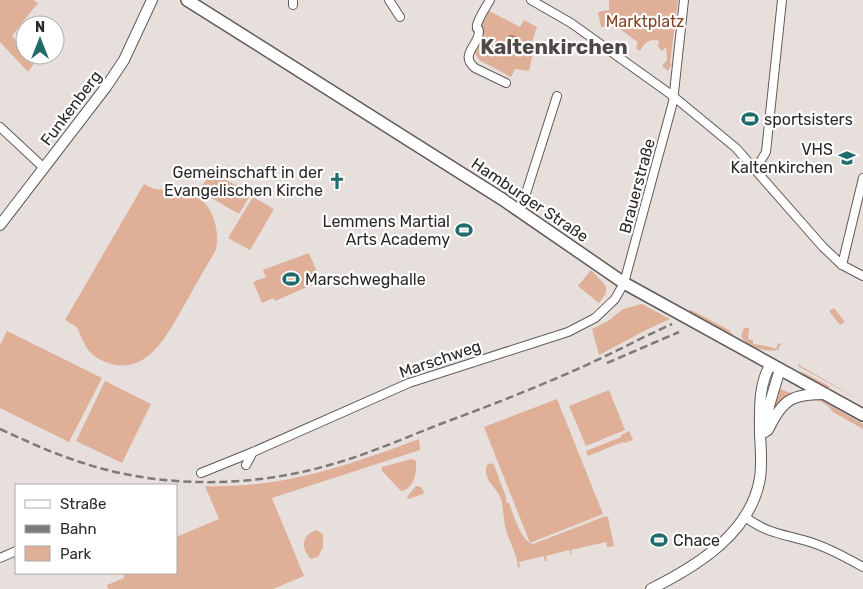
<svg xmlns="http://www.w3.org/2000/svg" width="863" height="589" viewBox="0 0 863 589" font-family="Rubik,sans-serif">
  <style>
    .green { fill: #e0af98 }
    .water { fill: #a97b64 }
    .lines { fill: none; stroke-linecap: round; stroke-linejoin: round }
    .minor-casing { stroke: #605a58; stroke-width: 10 }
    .tertiary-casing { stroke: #605a58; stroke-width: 12 }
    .secondary-casing { stroke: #605a58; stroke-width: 14 }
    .minor { stroke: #fff; stroke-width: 8 }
    .tertiary { stroke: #fff; stroke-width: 10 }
    .secondary { stroke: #fff; stroke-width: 11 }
    .rail { stroke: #7e7a78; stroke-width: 2.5; stroke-dasharray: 8 4; stroke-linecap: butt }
    .labels { text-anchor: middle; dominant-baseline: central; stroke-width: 4.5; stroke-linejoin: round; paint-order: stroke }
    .park-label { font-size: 16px; fill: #824424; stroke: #fff }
    .street-label { font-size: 16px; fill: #2c2a29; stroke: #fff }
    .poi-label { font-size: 16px; fill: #2c2a29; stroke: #fff; text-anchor: start }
    .district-label { font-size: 21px; font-weight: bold; fill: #4e4846; stroke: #fff }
  </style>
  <rect width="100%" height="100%" fill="#e6dfdc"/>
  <g class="green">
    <polygon points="0,0 33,0 38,3 12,36 25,49 25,55 30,55 36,61 28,72 0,42"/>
    <path d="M 609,0 L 678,0 L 670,63 L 672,64 L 668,71 L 662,66 L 667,60 L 666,47 L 662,51 L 658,47 L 659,41 C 650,38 644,43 640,51 L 636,48 L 638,42 C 623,32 620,25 601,27 L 598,12 L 609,10 Z"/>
    <polygon points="489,11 520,27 524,20 537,27 529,51 533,53 529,71 515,69 511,77 479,60 475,53 484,37 481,26"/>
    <polygon points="211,171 251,194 239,214 199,191"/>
    <path d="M 144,184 C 161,194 160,187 177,189 C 208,193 221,222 216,250 C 205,268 195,286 185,304 C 167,335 145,383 99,359 C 85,351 84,341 77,328 C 75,325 68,322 65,320 Z"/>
    <polygon points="253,197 274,209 250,250 228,238"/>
    <polygon points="309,253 321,281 275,301 273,298 262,303 253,282 266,277 263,270"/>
    <path d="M 591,270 C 603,284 614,286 599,303 L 578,286 Z"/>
    <polygon points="642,304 670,319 646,330 599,355 592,329 608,321 623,309"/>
    <polygon points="834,308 845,322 840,325 829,311"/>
    <polygon points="691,310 729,330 733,335 688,311"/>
    <path d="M 744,328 L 749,328 L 748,339 L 753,340 L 753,344 L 767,346 L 776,349 L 778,343 L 781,344 L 778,350 C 766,352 747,348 741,336 Z"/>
    <polygon points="7,331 102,378 69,442 0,408 0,345"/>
    <polygon points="800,360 799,365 863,402 798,366"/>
    <polygon points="801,372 804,373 831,387 826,388 800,374"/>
    <polygon points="105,381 151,404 122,463 76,441"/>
    <polygon points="778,388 793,394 772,414"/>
    <polygon points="609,390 625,430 586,446 569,406"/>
    <polygon points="557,399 603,514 530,543 484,427"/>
    <path d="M 801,399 L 819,399 L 863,424 L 863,429 L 833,412 C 826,401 815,399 803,401 Z"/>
    <polygon points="629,431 633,440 624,443 623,442 588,456 586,451 621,437 621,435"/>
    <path d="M 419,439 L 420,450 L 272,498 L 304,576 L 273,589 L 108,589 L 107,585 L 124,578 L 124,573 L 176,573 L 176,537 L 219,519 L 205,486 C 280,489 350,465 419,439 Z"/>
    <path d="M 412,459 L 416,461 C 417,473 414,489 401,491 L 382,471 L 382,467 Z"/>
    <path d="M 491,463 L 494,465 L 506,497 L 506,502 L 509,503 C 513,513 521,542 533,544 L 606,516 L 608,517 L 614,546 L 607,547 L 606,542 L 571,550 L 572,555 L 571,555 L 569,550 L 546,556 L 547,561 L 545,562 L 544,556 L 519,562 L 520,567 L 518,568 C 517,554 510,543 506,530 C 503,520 504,509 501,499 C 497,486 482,481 487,465 Z"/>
    <polygon points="416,486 421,487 424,492 423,494 408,499 407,497"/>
    <path d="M 316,530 L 323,534 L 323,547 L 318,557 L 311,559 C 300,548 302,535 316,530 Z"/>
  </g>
  <polygon class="water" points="510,35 517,36 518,50 510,52 509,46 507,44 507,38"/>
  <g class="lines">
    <g class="minor-casing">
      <g id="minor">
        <polyline points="293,0 293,5"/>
        <polyline points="389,0 400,17"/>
        <path d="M 490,0 C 486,7 479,17 477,25 C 476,32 479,26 479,32 C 478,46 459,55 475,68 L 506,83"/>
        <polyline points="531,0 571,23 673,96 736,148 823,247 842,265 863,276"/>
        <polyline points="0,127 44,168"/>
        <polyline points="753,168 760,162 766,152 782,0"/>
        <polyline points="520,212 557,96"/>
        <polyline points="842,265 863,178"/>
        <polyline points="246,465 253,452 409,383 568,332 595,318 615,299 624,283 673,102 684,0"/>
        <polyline points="201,473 253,452"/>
        <path d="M 744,516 C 768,535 786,534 813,543 C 831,549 847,558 863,567"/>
        <polyline points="0,558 16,551"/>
      </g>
    </g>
    <g class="tertiary-casing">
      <g id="tertiary">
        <polyline points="0,225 106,87 124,60 152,0"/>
        <path d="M 768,430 C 783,398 793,394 826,394"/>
        <polyline points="765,432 769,406 780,369"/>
        <path d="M 651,589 C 697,566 751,533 760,478 C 762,464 761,449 760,435 C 760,412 758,384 771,364"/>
      </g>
    </g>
    <g class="secondary-casing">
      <polyline id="secondary" points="187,0 502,199 624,283 863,415"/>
    </g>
    <use href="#minor" class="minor"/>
    <use href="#tertiary" class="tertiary"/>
    <use href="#secondary" class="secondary"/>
    <g class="rail">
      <polyline points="607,363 679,332"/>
      <path d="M 0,429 C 26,441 52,453 80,462 C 160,489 253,488 333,464 C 371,453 407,437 443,423 C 489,406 535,388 580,368 C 611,354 641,338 672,324"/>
    </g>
  </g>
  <defs>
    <g id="stadium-bare" transform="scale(1.35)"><path d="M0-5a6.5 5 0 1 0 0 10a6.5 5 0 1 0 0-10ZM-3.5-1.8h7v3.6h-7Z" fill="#206c6d" stroke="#fff" stroke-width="2.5" paint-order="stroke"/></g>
    <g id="university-bare" transform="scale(1.35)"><path d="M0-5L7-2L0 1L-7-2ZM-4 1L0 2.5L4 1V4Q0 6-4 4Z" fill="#206c6d" stroke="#fff" stroke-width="2.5" paint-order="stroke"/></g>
    <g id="church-bare" transform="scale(1.35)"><path d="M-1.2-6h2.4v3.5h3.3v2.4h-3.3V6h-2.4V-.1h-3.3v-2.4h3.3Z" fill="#206c6d" stroke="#fff" stroke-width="2.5" paint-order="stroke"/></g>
  </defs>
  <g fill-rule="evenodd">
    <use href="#stadium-bare" x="750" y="119"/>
    <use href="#university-bare" x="847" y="158"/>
    <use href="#church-bare" x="337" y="181"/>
    <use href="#stadium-bare" x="464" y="230"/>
    <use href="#stadium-bare" x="291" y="279"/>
    <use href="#stadium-bare" x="659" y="540"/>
  </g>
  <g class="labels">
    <g class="park-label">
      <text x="645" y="21">Marktplatz</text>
    </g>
    <g class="street-label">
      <text transform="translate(71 108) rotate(-53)">Funkenberg</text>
      <text transform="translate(637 186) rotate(-75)">Brauerstraße</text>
      <text transform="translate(530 200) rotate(34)">Hamburger Straße</text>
      <text transform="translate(440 359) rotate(-19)">Marschweg</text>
    </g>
    <g class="poi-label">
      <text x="764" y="119">sportsisters</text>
      <text x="833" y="149" text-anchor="end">VHS<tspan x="833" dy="18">Kaltenkirchen</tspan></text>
      <text x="323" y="172" text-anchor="end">Gemeinschaft in der<tspan x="323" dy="18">Evangelischen Kirche</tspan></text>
      <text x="450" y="221" text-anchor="end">Lemmens Martial<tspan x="450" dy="18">Arts Academy</tspan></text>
      <text x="305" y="279">Marschweghalle</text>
      <text x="673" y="540">Chace</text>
    </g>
    <g class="district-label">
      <text x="554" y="46">Kaltenkirchen</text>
    </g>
  </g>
  <rect x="15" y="484" width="162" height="90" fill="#ffffff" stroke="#abaaa9"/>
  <rect x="25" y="500" width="25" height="8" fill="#ffffff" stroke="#abaaa9"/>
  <text x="60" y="509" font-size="15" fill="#2c2a29">Straße</text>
  <rect x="25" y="525" width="25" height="8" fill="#7e7a78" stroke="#abaaa9"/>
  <text x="60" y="534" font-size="15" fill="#2c2a29">Bahn</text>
  <rect x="25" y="546" width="25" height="15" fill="#e0af98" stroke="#abaaa9"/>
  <text x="60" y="559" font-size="15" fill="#2c2a29">Park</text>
  <g transform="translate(40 40)"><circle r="24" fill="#ffffff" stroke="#abaaa9"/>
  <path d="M0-4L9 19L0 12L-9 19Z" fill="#206c6d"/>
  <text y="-8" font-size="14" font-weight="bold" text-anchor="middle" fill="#2c2a29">N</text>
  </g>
</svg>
